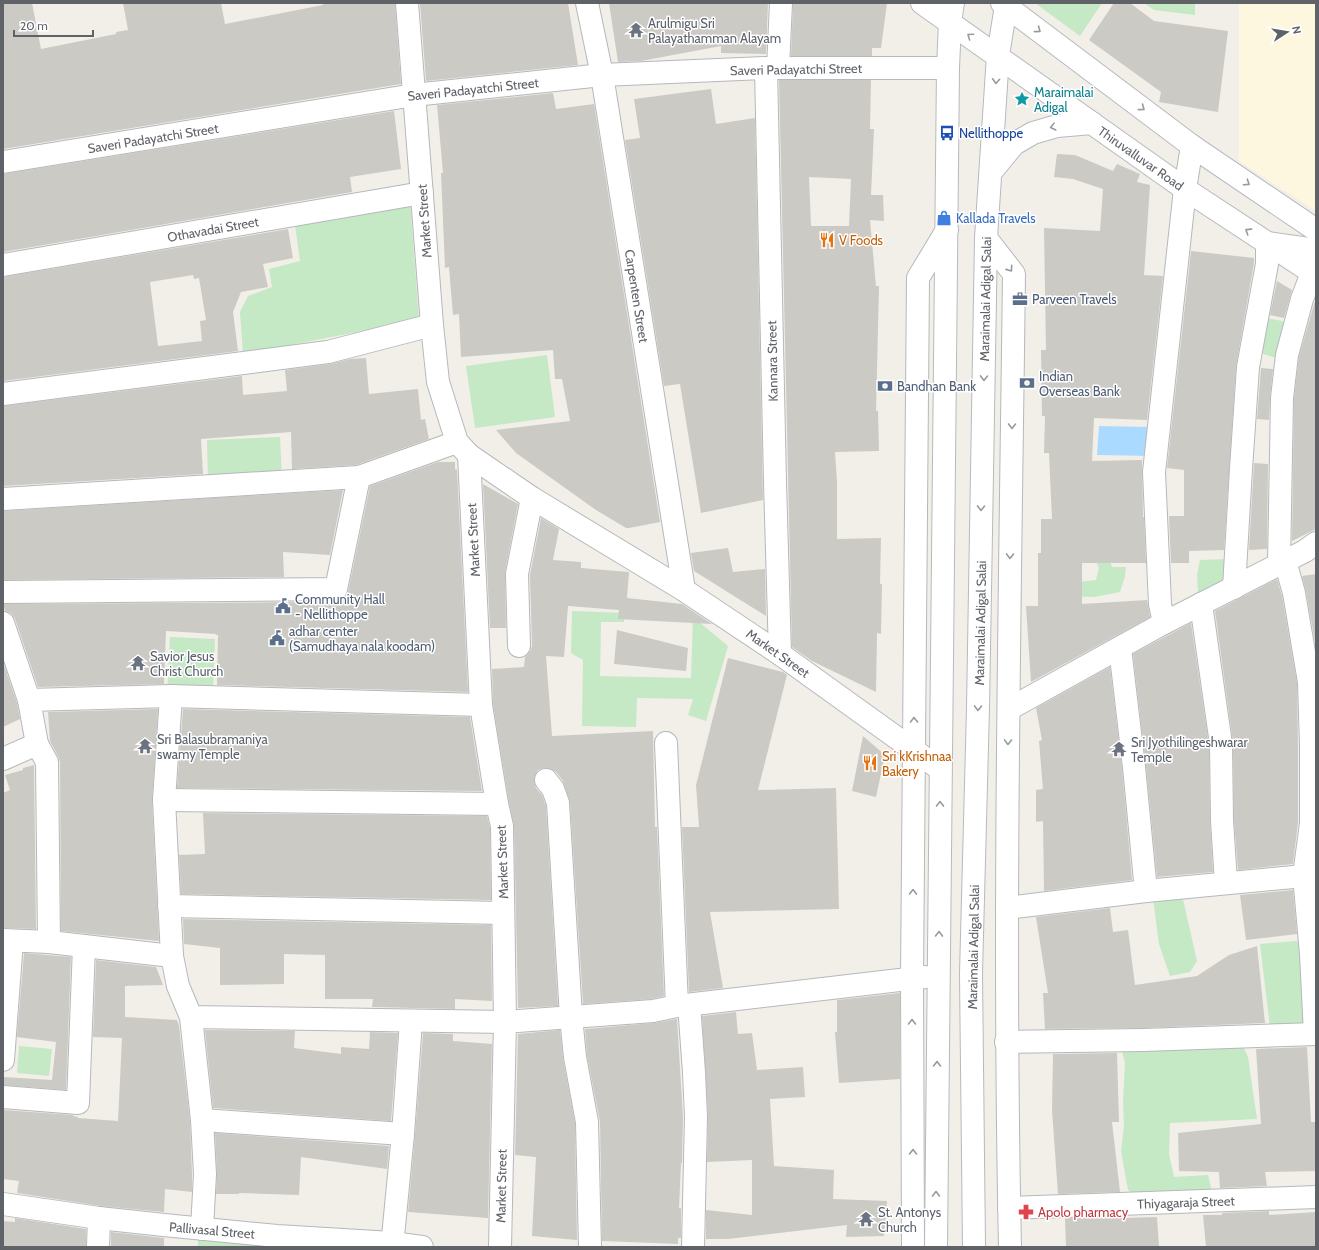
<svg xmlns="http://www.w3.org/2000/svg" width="1319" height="1250" viewBox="0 0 1319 1250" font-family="Cabin,sans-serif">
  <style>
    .commercial { fill: #fef7e0 }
    .green { fill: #c5e8c5 }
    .water { fill: #aadaff }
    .building { fill: #cccac5; fill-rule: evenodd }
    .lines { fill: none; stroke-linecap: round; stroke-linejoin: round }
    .street-casing { stroke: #b5b8bc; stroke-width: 24 }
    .secondary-casing { stroke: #b6babf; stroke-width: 24 }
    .street { stroke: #fff; stroke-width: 22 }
    .secondary { stroke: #fff; stroke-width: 22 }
    .oneway { stroke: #979a9d }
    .labels { text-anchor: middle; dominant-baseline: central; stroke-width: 3; stroke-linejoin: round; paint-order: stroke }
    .worship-label { font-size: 13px; fill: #5b616d; stroke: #fff; text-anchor: start }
    .street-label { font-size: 13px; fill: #5f6368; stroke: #fff }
    .culture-label { font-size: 13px; fill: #0d838f; stroke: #fff; text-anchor: start }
    .transit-label { font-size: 13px; fill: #164399; stroke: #fff; text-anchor: start }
    .shop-label { font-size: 13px; fill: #366cbe; stroke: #fff; text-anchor: start }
    .food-label { font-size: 13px; fill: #c56008; stroke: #fff; text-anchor: start }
    .service-label { font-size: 13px; fill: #4e5e75; stroke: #fff; text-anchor: start }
    .health-label { font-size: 13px; fill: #be3a42; stroke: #fff; text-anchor: start }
  </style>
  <rect width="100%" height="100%" fill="#f1efe8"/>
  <polygon class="commercial" points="1239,3 1316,3 1316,211 1239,161"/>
  <g class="green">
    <polygon points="1035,3 1102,3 1080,36"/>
    <polygon points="1144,3 1195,3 1195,15 1154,10"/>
    <polygon points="410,201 419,320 243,354 240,312 248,296 272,287 269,269 300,261 295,225"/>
    <polygon points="1266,318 1282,321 1286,326 1276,358 1258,352"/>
    <polygon points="547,355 555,417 475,428 466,366"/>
    <polygon points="280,437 282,478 208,482 207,440"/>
    <polygon points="1107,552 1112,567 1126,567 1125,576 1120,592 1094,597 1061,596 1070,583 1096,580 1099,568 1095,560"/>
    <polygon points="1229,559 1227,586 1198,594 1197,575 1200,560"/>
    <polygon points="572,611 624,613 624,622 601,622 600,676 691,678 693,617 728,646 706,721 688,715 693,699 637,698 636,727 582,726 583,660 571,653"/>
    <polygon points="170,637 215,639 213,691 167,694"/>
    <polygon points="1182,895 1197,961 1190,972 1170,976 1159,944 1153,898"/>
    <polygon points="1306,940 1309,1030 1270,1027 1260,944"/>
    <polygon points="1241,1042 1248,1057 1257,1119 1170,1123 1169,1154 1174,1177 1208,1175 1212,1192 1137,1198 1128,1190 1121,1151 1124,1125 1123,1103 1125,1063 1122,1051"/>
    <polygon points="19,1046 52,1049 49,1076 17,1073"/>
    <polygon points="198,1234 262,1239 261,1247 198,1247"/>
  </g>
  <polygon class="water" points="1099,426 1154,427 1152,456 1097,455"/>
  <g class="building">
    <polygon points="3,3 32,3 41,49 116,34 116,32 128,30 123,3 221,3 225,24 323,5 322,3 395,3 401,84 3,149"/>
    <polygon points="420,3 568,3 578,65 426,81"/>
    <polygon points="609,3 768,3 766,54 721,53 721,46 641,61 618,62"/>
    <polygon points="793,3 887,3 881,48 872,48 872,56 791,56"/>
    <polygon points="1114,3 1130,3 1154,21 1228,31 1218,112 1159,102 1161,92 1089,40"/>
    <path d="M 779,80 L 871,80 L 870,129 L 874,129 L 871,195 L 883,195 L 884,221 L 870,220 L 876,286 L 879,286 L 876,411 L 878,411 L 879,451 L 835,452 L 837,482 L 837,539 L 881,538 L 880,584 L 882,584 L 881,634 L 877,633 L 876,692 L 812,661 L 792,647 ZM 809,177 L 851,179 L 849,226 L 811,226 Z"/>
    <polygon points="711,89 716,124 755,118 763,500 701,513 680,384 664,386 625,140 640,138 634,99"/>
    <polygon points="553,93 556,109 594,104 660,522 629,528 626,528 596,510 516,453 496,430 570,421 562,379 555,379 553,350 461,357 459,314 453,315 449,267 445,268 441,173 443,173 437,105"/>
    <polygon points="394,111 401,169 350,177 352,192 3,252 3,174"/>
    <polygon points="1057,154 1075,155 1113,171 1117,164 1140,174 1137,182 1150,185 1144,275 1163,276 1147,420 1094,418 1092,461 1142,460 1143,517 1144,517 1146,563 1082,563 1082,604 1147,600 1150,617 1031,682 1026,606 1038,606 1038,553 1041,553 1041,519 1052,519 1049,453 1044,453 1045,416 1042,416 1041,350 1046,350 1044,228 1100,231 1103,189 1073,179 1054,177"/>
    <path d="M 288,229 L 293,258 L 263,264 L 268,287 L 241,292 L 233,312 L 238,351 L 3,381 L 3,277 ZM 193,275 L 194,279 L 199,278 L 206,320 L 200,321 L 202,341 L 158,346 L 150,282 Z"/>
    <polygon points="1191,251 1254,258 1254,263 1236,366 1224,550 1189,551 1189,563 1171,563 1169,516 1184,516 1184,470 1167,468"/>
    <polygon points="1277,281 1292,290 1284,318 1270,315"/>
    <polygon points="1316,297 1316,529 1292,541 1294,399 1299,357"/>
    <polygon points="366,358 369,394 418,389 421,420 425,419 429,439 356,465 292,469 291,432 201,439 203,474 3,486 3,406 242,376 243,395 287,391 285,370 330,364 350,359"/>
    <polygon points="1261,368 1273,369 1270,397 1269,420 1257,419"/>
    <polygon points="438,462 455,462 455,469 457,470 468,692 217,685 218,635 216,635 216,634 166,631 164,684 38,687 15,619 11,613 5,611 3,604 319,602 339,605 339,601 346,597 348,592 370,486"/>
    <polygon points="1254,463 1268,464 1267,549 1249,550"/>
    <polygon points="483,484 518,504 505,572 506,628 490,628"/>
    <polygon points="343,490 330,555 283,552 284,577 3,580 3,511"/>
    <polygon points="541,518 559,529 553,560 581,562 581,568 629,572 627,598 682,604 712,624 618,619 619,610 568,606 564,657 546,656 552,736 653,731 655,827 657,827 664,996 651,999 583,1004 570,802 563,781 556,772 551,769 545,768 538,770 535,775 534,781 536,788 542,795 546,806 558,1006 518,1008 514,826 509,802 493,704 492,669 524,667 525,657 530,652 532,646 530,575"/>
    <polygon points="728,548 733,572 765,569 766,616 694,571 691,553"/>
    <polygon points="1316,574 1316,648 1306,591 1302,576"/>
    <polygon points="1277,579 1282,596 1297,683 1298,746 1298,822 1293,864 1238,870 1234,820 1233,742 1215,611"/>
    <polygon points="1191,623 1209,745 1210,820 1213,872 1157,877 1146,766 1133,654"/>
    <polygon points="617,630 688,648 686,671 614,664"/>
    <polygon points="728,658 783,672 787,675 758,790 836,788 839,909 710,912 723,988 689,992 682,827 699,827 696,785"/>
    <polygon points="3,662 17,703 20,719 3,727"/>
    <polygon points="1110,667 1122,768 1132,880 1044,891 1043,821 1036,822 1036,790 1043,789 1039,741 1042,740 1036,708"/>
    <polygon points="158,709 152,801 159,941 61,931 60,762 58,756 50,741 48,712"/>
    <polygon points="183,709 470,717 482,791 177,788"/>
    <polygon points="863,736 885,755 876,797 852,791"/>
    <polygon points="34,765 36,929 3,928 3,793 10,790 5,775 23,770 23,768"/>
    <polygon points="203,813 487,816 490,828 491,900 181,894 179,855 205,854"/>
    <polygon points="1293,890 1297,934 1246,940 1240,895"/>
    <polygon points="1110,908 1113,932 1128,930 1135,985 1197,976 1229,955 1257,946 1265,1023 1144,1028 1045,1029 1043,993 1048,993 1036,917"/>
    <polygon points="183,919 491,925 492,1001 455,999 455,1009 372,1007 373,999 325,999 325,955 284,954 284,984 220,985 220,948 184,944"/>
    <polygon points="24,953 71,957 66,1090 3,1085 3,1077 52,1080 56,1042 17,1037"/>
    <polygon points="96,960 156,967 163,985 125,986 125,1017 177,1020 179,1026 190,1121 192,1174 192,1192 165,1189 164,1212 101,1206 17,1193 19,1181 3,1179 3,1110 73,1115 73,1116 78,1117 78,1118 118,1121 122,1038 93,1037"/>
    <polygon points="900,993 900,1079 839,1083 835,1032 837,1032 837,1000"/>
    <polygon points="736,1012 738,1034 752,1033 757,1070 803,1067 805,1097 770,1099 774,1166 834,1170 833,1199 887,1201 884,1236 846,1237 847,1225 728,1239 706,1239 706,1210 752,1215 752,1160 707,1162 708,1116 702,1016"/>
    <polygon points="677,1019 683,1117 682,1163 681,1163 679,1208 681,1208 681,1238 678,1238 678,1244 602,1241 600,1122 587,1055 585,1029 654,1023"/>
    <polygon points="205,1030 295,1031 294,1048 341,1054 341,1047 369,1049 370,1032 398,1033 391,1121 213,1108"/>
    <polygon points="560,1030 563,1059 575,1123 577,1240 532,1236 536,1157 515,1155 518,1034"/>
    <polygon points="423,1033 453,1034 453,1041 492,1044 488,1218 408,1212 415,1135"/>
    <polygon points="1307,1047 1311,1122 1316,1122 1316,1171 1265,1172 1267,1186 1220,1188 1219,1172 1179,1171 1178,1133 1261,1124 1256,1049"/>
    <polygon points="1117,1053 1119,1122 1112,1122 1120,1192 1058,1194 1052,1110 1053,1054"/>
    <polygon points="215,1133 389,1146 387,1169 301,1157 299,1195 239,1193 239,1194 216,1194 217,1173"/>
    <polygon points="1269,1211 1269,1215 1316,1212 1316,1247 1206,1247 1203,1215 1222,1215 1222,1213"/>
    <polygon points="1123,1216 1123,1218 1157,1217 1159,1247 1066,1247 1065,1218"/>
    <polygon points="15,1218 86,1229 86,1247 3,1247 3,1221 15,1222"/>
    <polygon points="111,1232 164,1238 164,1247 111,1247"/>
  </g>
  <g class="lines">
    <g class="street-casing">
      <g id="street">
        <polyline points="407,3 432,325 438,382 457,442 469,455 532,498 684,590 780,654 940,769"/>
        <polyline points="587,3 602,75 684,590"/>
        <polyline points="766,68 775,482 780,654"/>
        <polyline points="778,68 781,3"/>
        <polyline points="3,162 414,95 602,75 766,68 948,68"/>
        <path d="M 986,238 L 1014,274 C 1010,598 1003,923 1010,1247"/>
        <polyline points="3,265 422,193"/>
        <polyline points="1312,273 1302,299 1287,355 1282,398 1279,565 1287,568 1294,593 1309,682 1311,746 1311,823 1304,876 1311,954 1315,1034"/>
        <polyline points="3,394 328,352 432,325"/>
        <polyline points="469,455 481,705 497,804 502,826 505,1022 500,1247"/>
        <polyline points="3,499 359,477 457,442"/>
        <polyline points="1234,588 1241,469 1248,367 1267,264 1267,243 1316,250"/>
        <polyline points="3,592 336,589 359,477"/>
        <polyline points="1201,604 1221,744 1222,820 1226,883"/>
        <polyline points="3,623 29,700"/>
        <polyline points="1164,623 1160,604 1154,472 1185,189 1192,146"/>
        <polyline points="519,646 517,574 532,498"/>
        <polyline points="1120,648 1134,767 1146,891"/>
        <polyline points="171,696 164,800 172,956"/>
        <polyline points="1009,709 1164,623 1305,551 1316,543"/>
        <polyline points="666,743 677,1006"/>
        <polyline points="37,744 47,762 49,942"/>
        <polyline points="3,759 37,744 29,700 171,696 481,705"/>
        <polyline points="546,780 553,789 558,803 571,1017 575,1057 587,1122 590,1247"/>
        <polyline points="164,800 497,804"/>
        <polyline points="169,906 503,913"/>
        <polyline points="1007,908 1146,891 1304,876"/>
        <polyline points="3,940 49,942 172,956 178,986 191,1017 505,1022 653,1011 677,1006 925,977"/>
        <polyline points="689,1005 694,1072 696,1117 693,1247"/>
        <polyline points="191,1017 202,1120 205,1174 202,1229"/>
        <polyline points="1006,1042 1144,1040 1316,1034"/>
        <polyline points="3,1060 12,941"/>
        <polyline points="3,1097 78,1103 84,946"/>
        <polyline points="202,1120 403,1134"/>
        <polyline points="3,1204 99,1218 164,1225 277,1236 392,1243 422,1247"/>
        <polyline points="1009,1208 1316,1197"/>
        <polyline points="98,1247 99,1218"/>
        <polyline points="392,1247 403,1134 411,1021"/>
        <polyline points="913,1247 912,978 918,278 947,230"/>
      </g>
    </g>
    <g class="secondary-casing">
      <g id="secondary">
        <polyline points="922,3 1185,189 1316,275"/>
        <polyline points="1006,6 1192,146 1316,230"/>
        <polyline points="991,172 1014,144 1033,133 1057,126 1092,123"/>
        <polyline points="936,1247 948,68 950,22 953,3"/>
        <polyline points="974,1247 971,974 978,708 986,238 998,55 1006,6 1002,3"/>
      </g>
    </g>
    <use href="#street" class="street"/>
    <use href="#secondary" class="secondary"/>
  </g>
  <defs><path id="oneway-chevron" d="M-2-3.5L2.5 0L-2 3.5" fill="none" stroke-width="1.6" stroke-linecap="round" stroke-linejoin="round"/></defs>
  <g class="oneway">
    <use href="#oneway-chevron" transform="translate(1038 30) rotate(37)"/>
    <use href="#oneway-chevron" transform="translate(970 36) rotate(-145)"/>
    <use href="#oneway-chevron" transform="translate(996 81) rotate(94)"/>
    <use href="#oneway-chevron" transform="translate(1142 108) rotate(37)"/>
    <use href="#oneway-chevron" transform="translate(1053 127) rotate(166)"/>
    <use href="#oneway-chevron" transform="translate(1247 183) rotate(34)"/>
    <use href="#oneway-chevron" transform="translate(1248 231) rotate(-147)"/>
    <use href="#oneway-chevron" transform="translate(1010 269) rotate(55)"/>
    <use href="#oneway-chevron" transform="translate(984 378) rotate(91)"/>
    <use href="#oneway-chevron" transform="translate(1012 426) rotate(91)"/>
    <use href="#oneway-chevron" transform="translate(981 508) rotate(91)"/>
    <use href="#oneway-chevron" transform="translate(1010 556) rotate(91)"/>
    <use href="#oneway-chevron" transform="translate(978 708) rotate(91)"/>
    <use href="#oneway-chevron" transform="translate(914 720) rotate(-90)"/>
    <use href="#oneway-chevron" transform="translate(1008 742) rotate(91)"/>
    <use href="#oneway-chevron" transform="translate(940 804) rotate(-89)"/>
    <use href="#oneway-chevron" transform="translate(913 892) rotate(-89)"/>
    <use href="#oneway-chevron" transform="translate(939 934) rotate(-89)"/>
    <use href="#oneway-chevron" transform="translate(912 1022) rotate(-90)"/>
    <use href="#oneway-chevron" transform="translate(937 1064) rotate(-90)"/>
    <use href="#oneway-chevron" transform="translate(913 1152) rotate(-90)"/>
    <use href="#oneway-chevron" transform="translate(936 1194) rotate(-90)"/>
  </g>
  <defs>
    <g id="temple-bare" transform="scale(1.2)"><path d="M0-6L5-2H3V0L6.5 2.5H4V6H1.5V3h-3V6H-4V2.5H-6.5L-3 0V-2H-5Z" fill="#6b7280" stroke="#fff" stroke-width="2.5" paint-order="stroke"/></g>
    <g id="sight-bare" transform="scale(1.2)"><path d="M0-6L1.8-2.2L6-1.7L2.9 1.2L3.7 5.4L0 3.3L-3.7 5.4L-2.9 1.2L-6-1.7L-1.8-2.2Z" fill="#0f9aa8" stroke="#fff" stroke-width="2.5" paint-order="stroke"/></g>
    <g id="bus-bare" transform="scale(1.2)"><path d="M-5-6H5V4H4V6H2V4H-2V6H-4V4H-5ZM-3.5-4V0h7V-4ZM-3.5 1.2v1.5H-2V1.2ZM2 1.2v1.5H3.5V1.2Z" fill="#1a4fb4" stroke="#fff" stroke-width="2.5" paint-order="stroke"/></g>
    <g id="shop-bare" transform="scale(1.2)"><path d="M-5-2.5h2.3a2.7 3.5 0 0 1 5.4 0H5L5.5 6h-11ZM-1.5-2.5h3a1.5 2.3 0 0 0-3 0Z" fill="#3f7fe0" stroke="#fff" stroke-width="2.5" paint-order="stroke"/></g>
    <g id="restaurant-bare" transform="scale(1.2)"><path d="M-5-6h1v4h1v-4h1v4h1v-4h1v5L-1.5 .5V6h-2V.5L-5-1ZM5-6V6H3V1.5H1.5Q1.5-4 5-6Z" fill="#e8710a" stroke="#fff" stroke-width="2.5" paint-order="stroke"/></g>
    <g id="office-bare" transform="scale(1.2)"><path d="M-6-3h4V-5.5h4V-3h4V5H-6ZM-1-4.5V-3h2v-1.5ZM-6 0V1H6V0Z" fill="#5c6f8a" stroke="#fff" stroke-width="2.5" paint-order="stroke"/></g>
    <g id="bank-bare" transform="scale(1.2)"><path d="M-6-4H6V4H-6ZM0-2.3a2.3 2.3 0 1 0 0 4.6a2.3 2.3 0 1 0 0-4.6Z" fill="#5c6f8a" stroke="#fff" stroke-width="2.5" paint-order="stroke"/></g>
    <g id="civic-bare" transform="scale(1.2)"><path d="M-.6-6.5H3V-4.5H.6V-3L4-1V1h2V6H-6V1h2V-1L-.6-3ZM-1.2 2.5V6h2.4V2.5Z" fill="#5c6f8a" stroke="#fff" stroke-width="2.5" paint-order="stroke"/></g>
    <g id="pharmacy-bare" transform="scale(1.2)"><path d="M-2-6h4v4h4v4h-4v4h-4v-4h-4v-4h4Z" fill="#e0444e" stroke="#fff" stroke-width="2.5" paint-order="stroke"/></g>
  </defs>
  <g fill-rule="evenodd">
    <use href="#temple-bare" x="636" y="30"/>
    <use href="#sight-bare" x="1022" y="99"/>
    <use href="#bus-bare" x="947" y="133"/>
    <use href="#shop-bare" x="944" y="218"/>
    <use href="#restaurant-bare" x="827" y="240"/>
    <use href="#office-bare" x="1020" y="299"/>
    <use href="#bank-bare" x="1027" y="383"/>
    <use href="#bank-bare" x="885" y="386"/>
    <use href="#civic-bare" x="283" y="606"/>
    <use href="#civic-bare" x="277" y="638"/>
    <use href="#temple-bare" x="138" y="663"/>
    <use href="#temple-bare" x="145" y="746"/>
    <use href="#temple-bare" x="1119" y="749"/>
    <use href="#restaurant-bare" x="870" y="763"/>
    <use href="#pharmacy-bare" x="1026" y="1212"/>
    <use href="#temple-bare" x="866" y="1219"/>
  </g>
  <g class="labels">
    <g class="worship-label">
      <text x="648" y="23">Arulmigu Sri<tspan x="648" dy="15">Palayathamman Alayam</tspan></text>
      <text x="150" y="656">Savior Jesus<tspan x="150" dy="15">Christ Church</tspan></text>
      <text x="157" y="739">Sri Balasubramaniya<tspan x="157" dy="15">swamy Temple</tspan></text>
      <text x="1131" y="742">Sri Jyothilingeshwarar<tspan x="1131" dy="15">Temple</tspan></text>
      <text x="878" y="1212">St. Antonys<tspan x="878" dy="15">Church</tspan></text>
    </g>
    <g class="street-label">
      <text transform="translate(796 69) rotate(-1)">Saveri Padayatchi Street</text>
      <text transform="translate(473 89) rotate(-6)">Saveri Padayatchi Street</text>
      <text transform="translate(153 138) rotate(-9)">Saveri Padayatchi Street</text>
      <text transform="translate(1141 158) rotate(35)">Thiruvalluvar Road</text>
      <text transform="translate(424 221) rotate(-94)">Market Street</text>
      <text transform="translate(213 229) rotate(-10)">Othavadai Street</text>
      <text transform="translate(637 296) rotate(81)">Carpenten Street</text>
      <text transform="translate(985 299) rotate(-89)">Maraimalai Adigal Salai</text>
      <text transform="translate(772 361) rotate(-91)">Kannara Street</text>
      <text transform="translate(473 540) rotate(-93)">Market Street</text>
      <text transform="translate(980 623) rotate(-89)">Maraimalai Adigal Salai</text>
      <text transform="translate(778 653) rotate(35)">Market Street</text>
      <text transform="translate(502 862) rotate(-92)">Market Street</text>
      <text transform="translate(973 947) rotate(-89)">Maraimalai Adigal Salai</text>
      <text transform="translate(501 1186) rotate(-89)">Market Street</text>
      <text transform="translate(1186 1202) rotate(-2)">Thiyagaraja Street</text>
      <text transform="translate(212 1230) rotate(5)">Pallivasal Street</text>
    </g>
    <g class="culture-label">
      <text x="1034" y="92">Maraimalai<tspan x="1034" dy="15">Adigal</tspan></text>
    </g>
    <g class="transit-label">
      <text x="959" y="133">Nellithoppe</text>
    </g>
    <g class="shop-label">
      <text x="956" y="218">Kallada Travels</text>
    </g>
    <g class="food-label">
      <text x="839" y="240">V Foods</text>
      <text x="882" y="756">Sri kKrishnaa<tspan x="882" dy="15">Bakery</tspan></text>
    </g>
    <g class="service-label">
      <text x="1032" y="299">Parveen Travels</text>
      <text x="1039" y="376">Indian<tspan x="1039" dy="15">Overseas Bank</tspan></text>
      <text x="897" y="386">Bandhan Bank</text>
      <text x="295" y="599">Community Hall<tspan x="295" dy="15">- Nellithoppe</tspan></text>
      <text x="289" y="631">adhar center<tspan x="289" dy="15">(Samudhaya nala koodam)</tspan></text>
    </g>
    <g class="health-label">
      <text x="1038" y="1212">Apolo pharmacy</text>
    </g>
  </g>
  <rect width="1319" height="1250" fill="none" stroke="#5f6368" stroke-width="8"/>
  <g transform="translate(1287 32) rotate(78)" stroke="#ffffff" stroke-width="3" paint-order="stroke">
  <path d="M0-3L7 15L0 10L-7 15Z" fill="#5f6368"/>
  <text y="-6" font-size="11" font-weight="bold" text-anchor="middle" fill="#5f6368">N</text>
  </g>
  <path d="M14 30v6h79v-6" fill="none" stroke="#5f6368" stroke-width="2"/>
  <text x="20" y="30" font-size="12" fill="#5f6368" stroke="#ffffff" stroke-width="3" paint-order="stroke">20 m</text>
</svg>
